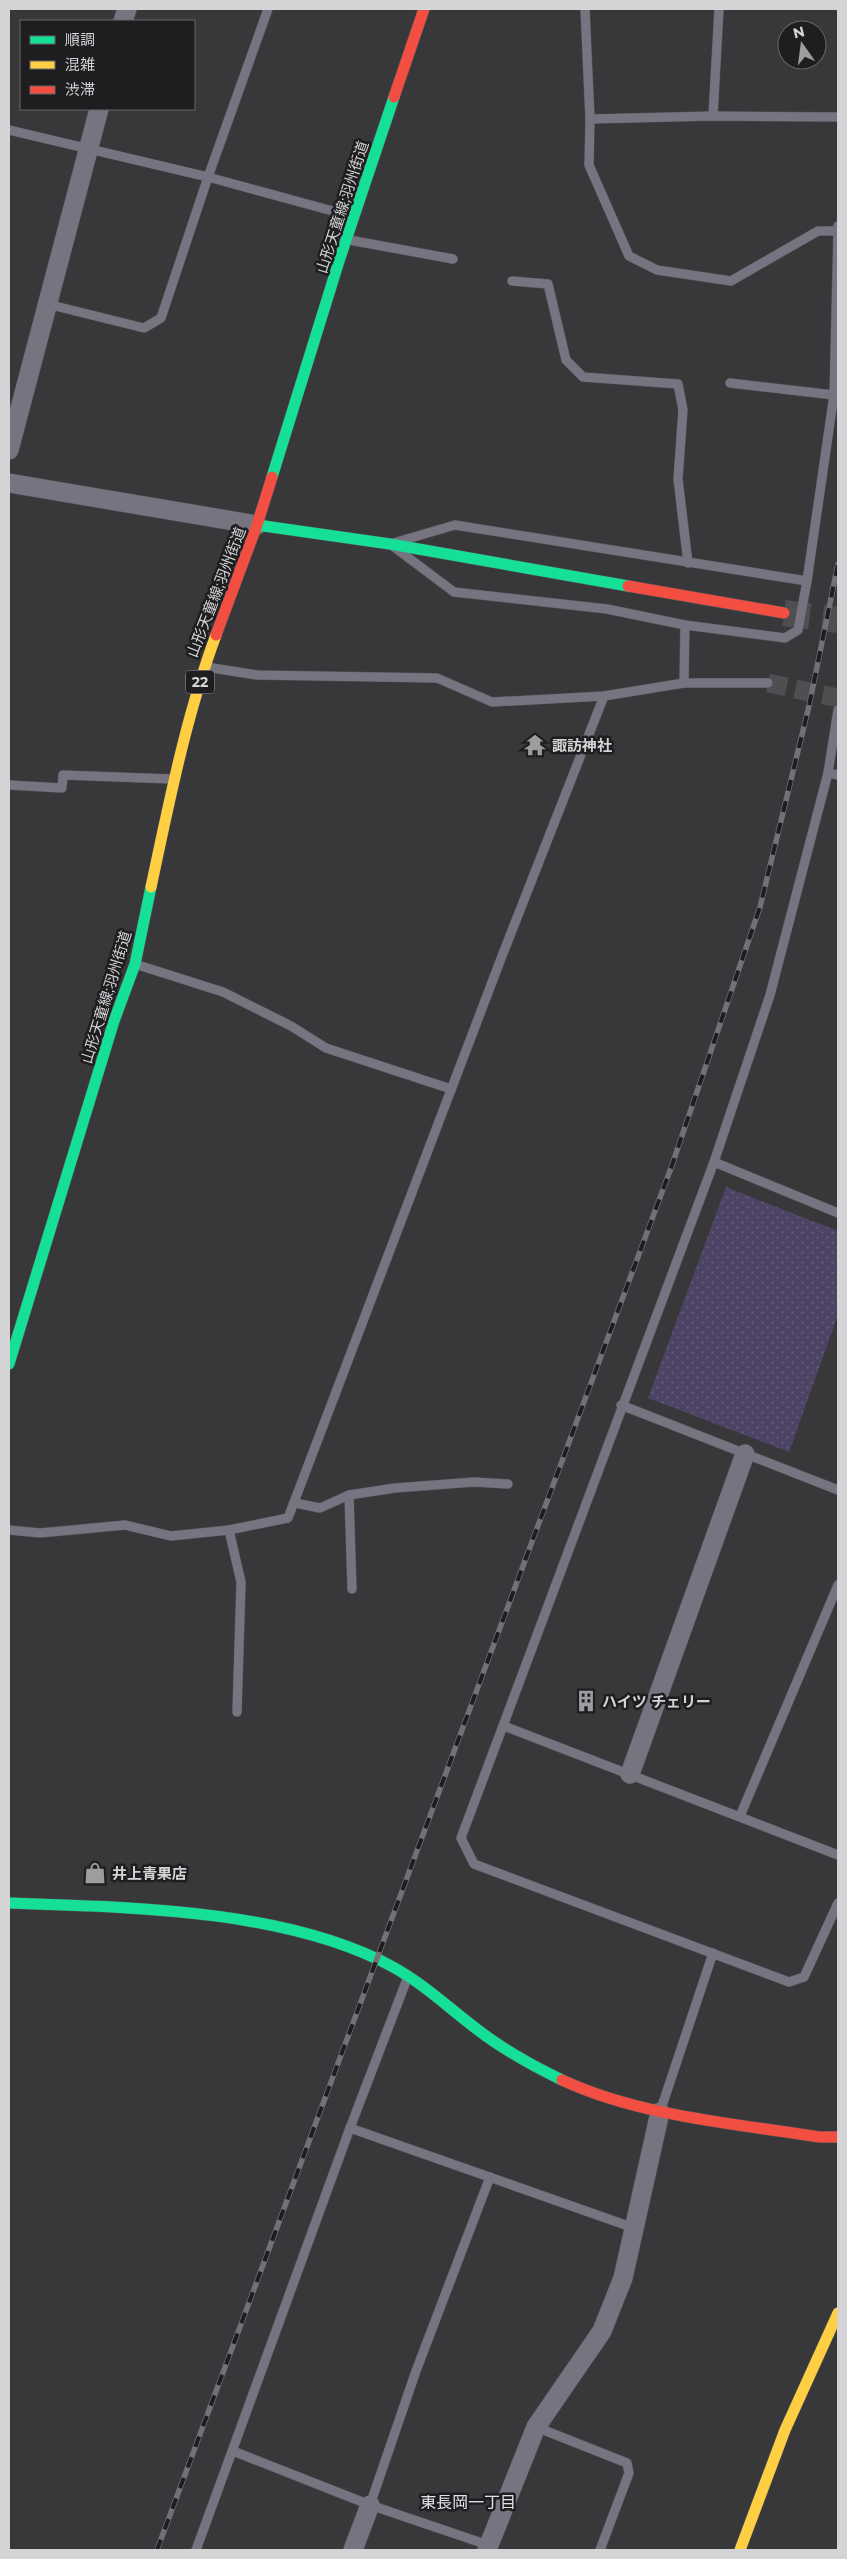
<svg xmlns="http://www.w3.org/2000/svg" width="847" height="2559" viewBox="0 0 847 2559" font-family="Montserrat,'Noto Sans JP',sans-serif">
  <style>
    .grass { fill: url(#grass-dots) }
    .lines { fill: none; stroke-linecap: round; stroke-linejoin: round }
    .street-tunnel { stroke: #4f4e51; stroke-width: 19; stroke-dasharray: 19 9; stroke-linecap: butt }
    .secondary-tunnel { stroke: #4f4e51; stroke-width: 26; stroke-dasharray: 26 13; stroke-linecap: butt }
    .lane-casing { stroke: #545455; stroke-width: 10 }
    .street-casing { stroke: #545455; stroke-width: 20 }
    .fast-casing { stroke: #545455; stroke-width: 12 }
    .slow-casing { stroke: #545455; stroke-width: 12 }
    .jam-casing { stroke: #545455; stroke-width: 12 }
    .lane { stroke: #777381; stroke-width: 9 }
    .street { stroke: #777381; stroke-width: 19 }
    .fast { stroke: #16e098; stroke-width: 11 }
    .slow { stroke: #ffcf43; stroke-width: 11 }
    .jam { stroke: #f24e42; stroke-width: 11 }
    .rail-casing { stroke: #737077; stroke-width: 5.5 }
    .rail { stroke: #1e1e20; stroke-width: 4; stroke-dasharray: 11; stroke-linecap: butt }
    .labels { text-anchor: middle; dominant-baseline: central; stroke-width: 5; stroke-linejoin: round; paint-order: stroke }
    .shield { fill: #1e1e20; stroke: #9d9d9f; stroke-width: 1 }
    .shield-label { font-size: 14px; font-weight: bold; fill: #d4d3d6 }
    .street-label { font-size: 15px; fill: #d4d3d6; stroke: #1e1e20 }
    .poi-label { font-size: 15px; font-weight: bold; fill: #d4d3d6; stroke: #1e1e20; text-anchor: start }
    .neighbourhood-label { font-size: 16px; fill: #e2e1e7; stroke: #1e1e20 }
  </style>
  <defs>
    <pattern id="grass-dots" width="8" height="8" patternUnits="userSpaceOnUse" patternTransform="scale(1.25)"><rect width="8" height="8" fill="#4d4465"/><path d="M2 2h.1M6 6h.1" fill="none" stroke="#665e7a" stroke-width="1.8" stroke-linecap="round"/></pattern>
  </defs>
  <rect width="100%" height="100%" fill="#38373a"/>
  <polygon class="grass" points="726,1187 838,1231 838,1315 789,1452 648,1398"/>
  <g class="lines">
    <polyline class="street-tunnel" points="768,683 838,698"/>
    <polyline class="secondary-tunnel" points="784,613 838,620"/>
    <g class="lane-casing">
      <g id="lane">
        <polyline points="585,9 590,119 589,165 629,256 657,270 731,281 818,231 838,231 838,226"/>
        <polyline points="713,116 719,9"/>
        <polyline points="590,119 713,116 838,117"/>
        <polyline points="9,130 208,177 351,216"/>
        <polyline points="349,240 453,259"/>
        <polyline points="512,281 548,284 566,360 583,377 678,384 683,410 678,479 688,563"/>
        <polyline points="47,304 144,328 161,318 208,177 268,9"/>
        <polyline points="730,383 834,395"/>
        <polygon points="455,525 807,581 798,630 785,638 685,625 607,609 454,592 390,544"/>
        <polyline points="807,581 834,395 838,231"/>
        <polyline points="206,667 257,675 437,678 492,702 604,696 684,683 768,683"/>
        <polyline points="684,683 685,625"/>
        <polyline points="838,710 828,773 838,775"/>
        <polyline points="9,785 62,788 63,775 171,779"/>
        <polyline points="138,965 223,992 291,1026 326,1048 451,1089"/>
        <polyline points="714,1162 770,995 828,773"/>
        <polyline points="838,1213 714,1162 461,1838 474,1864 789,1982 804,1977 838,1903"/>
        <polyline points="621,1405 838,1490"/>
        <polyline points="349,1495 352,1589"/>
        <polyline points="295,1503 320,1508 349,1495 395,1488 474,1482 508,1484"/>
        <polyline points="9,1530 40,1533 125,1525 171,1536 229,1530 288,1518 502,956 604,696"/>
        <polyline points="229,1530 241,1582 237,1712"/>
        <polyline points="504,1726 838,1855"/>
        <polyline points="740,1816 838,1585"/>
        <polyline points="661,2109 713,1953"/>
        <polyline points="350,2128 407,1979"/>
        <polyline points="536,2427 627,2463 629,2473 600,2550"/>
        <polyline points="233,2451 370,2505 488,2545"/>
        <polyline points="370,2505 416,2371 490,2177"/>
        <polyline points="196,2550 350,2128 634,2228"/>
      </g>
    </g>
    <g class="street-casing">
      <g id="street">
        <polyline points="123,21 127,9"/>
        <polyline points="9,450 99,109"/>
        <polyline points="9,483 257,525"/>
        <polyline points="630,1774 745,1454"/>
        <polyline points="353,2550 370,2505"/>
        <polyline points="487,2550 536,2427 602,2331 623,2278 660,2112"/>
      </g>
    </g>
    <g class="fast-casing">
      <g id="fast">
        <polyline points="272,477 339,261 394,97"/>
        <polyline points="257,525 390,544 628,586"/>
        <polyline points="9,1364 114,1021 135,964 151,887"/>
        <path d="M 9,1903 C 128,1907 287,1909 393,1967 C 424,1984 450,2009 478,2030 C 504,2050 533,2066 562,2080"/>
      </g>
    </g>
    <g class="slow-casing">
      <g id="slow">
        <path d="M 151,887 C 169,803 186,716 216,635"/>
        <polyline points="740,2550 785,2430 838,2313"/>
      </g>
    </g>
    <g class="jam-casing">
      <g id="jam">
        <polyline points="394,97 424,9"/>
        <polyline points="628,586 784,613"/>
        <polyline points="216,635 257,525 272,477"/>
        <path d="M 562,2080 C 639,2116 736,2124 820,2137 L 838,2137"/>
      </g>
    </g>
    <use href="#lane" class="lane"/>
    <use href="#street" class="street"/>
    <use href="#fast" class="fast"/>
    <use href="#slow" class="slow"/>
    <use href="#jam" class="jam"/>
    <g class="rail-casing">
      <polyline id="rail" points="157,2550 671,1168 760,907 809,706 838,564"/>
    </g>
    <use href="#rail" class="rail"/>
  </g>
  <defs>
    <g id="temple-bare" transform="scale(1.725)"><path d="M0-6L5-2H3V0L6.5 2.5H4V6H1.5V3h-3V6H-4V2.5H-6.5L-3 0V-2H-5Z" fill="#9d9c9f" stroke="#1e1e20" stroke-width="2.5" paint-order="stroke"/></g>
    <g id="building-bare" transform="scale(1.725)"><path d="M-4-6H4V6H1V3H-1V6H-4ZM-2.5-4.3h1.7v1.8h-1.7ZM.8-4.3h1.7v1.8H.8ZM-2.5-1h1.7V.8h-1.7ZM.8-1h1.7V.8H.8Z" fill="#9d9c9f" stroke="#1e1e20" stroke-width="2.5" paint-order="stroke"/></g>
    <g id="shop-bare" transform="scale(1.725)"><path d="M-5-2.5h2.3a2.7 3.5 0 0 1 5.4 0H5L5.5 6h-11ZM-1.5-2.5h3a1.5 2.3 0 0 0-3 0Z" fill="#9d9c9f" stroke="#1e1e20" stroke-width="2.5" paint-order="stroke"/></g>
  </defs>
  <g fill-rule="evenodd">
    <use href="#temple-bare" x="535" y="745"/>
    <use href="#building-bare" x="586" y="1701"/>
    <use href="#shop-bare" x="95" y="1873"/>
  </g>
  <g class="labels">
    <rect class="shield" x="186" y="670.5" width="28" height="23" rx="4"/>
    <g class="shield-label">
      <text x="200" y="682">22</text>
    </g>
    <g class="street-label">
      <text transform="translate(342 207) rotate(-72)">山形天童線;羽州街道</text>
      <text transform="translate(216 592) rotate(-69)">山形天童線;羽州街道</text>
      <text transform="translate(106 997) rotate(-73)">山形天童線;羽州街道</text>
    </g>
    <g class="poi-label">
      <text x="552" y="745">諏訪神社</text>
      <text x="602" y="1701">ハイツ チェリー</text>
      <text x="112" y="1873">井上青果店</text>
    </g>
    <g class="neighbourhood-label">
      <text x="468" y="2502">東長岡一丁目</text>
    </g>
  </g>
  <rect width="847" height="2559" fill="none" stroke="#d4d3d6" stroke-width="20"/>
  <rect x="20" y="20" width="175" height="90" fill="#1e1e20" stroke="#676669"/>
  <rect x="30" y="36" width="25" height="8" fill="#16e098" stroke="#676669"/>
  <text x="65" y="45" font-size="15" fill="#d4d3d6">順調</text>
  <rect x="30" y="61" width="25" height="8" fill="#ffcf43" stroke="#676669"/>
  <text x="65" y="70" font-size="15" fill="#d4d3d6">混雑</text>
  <rect x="30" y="86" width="25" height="8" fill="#f24e42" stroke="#676669"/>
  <text x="65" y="95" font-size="15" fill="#d4d3d6">渋滞</text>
  <g transform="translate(802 45) rotate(346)"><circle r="24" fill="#1e1e20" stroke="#676669"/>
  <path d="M0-4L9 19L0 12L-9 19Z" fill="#9d9c9f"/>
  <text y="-8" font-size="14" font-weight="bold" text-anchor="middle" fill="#d4d3d6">N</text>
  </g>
</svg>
